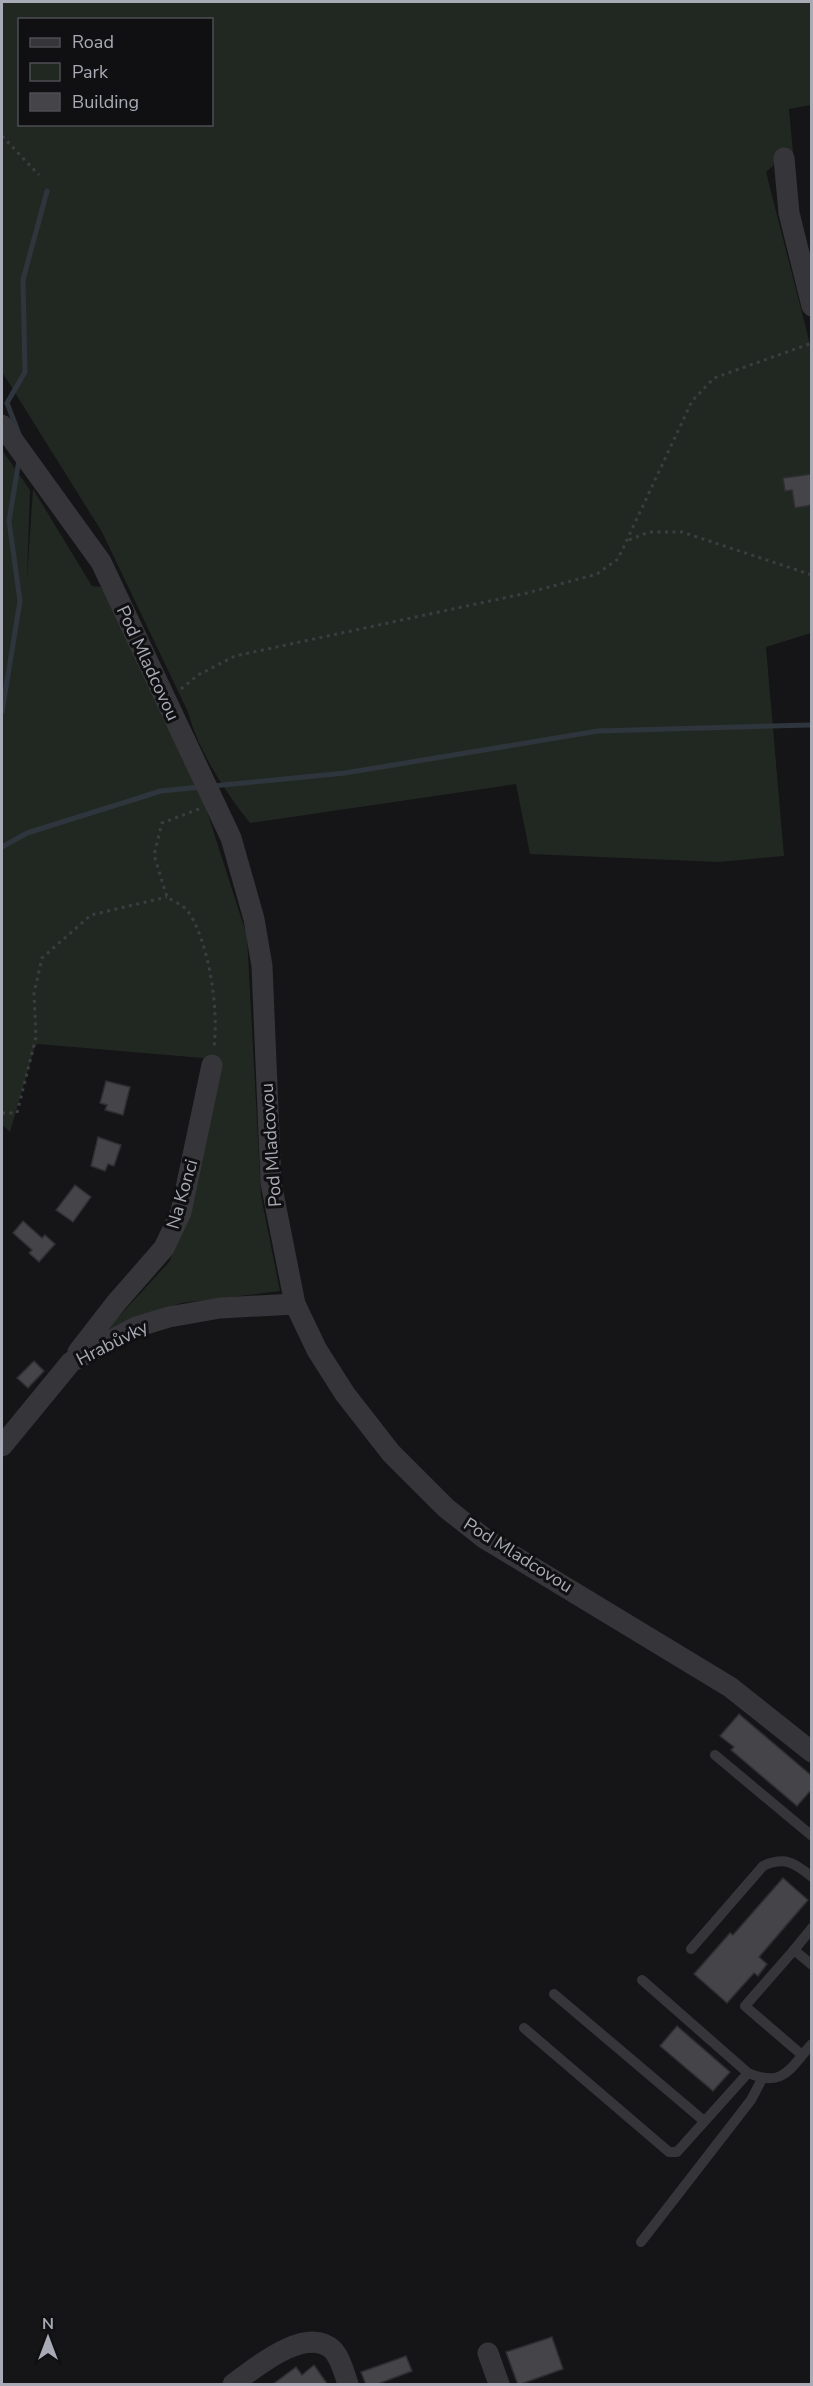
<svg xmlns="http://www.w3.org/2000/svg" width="813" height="2386" viewBox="0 0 813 2386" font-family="'Nunito Sans',sans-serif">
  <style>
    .green { fill: #212822; fill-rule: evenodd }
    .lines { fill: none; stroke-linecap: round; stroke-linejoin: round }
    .stream { stroke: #2f353d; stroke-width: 5 }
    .building { fill: #444449; stroke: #2f2f32; stroke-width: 1.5 }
    .path { stroke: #3c3d41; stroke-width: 3; stroke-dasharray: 3 4.5; stroke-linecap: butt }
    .lane { stroke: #36363a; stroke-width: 10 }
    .street { stroke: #36363a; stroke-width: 21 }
    .labels { text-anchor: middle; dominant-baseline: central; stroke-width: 6; stroke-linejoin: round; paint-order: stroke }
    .street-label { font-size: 18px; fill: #a8aab5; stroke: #100f11 }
  </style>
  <rect width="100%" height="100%" fill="#151416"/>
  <g class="green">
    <path d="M 2,2 L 811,2 L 811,105 L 789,109 L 793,153 L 777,154 L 773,166 L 766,172 L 812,352 L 811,633 L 766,647 L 784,856 L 719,862 L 530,854 L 516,784 L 250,823 C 224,790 199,752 188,712 L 102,532 L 2,372 ZM 20,20 L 212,20 L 212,124 L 20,124 Z"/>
    <polygon points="2,450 30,490 27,579 33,489 92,586 103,587 204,802 247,936 261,1196 280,1291 181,1303 102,1335 170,1261 198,1176 216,1067 203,1058 38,1044 35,1046 10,1132 2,1125"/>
  </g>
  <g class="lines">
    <g class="stream">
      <polyline points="19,434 7,403 25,372 23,280 47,191"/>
      <polyline points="2,712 20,601 9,521 19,460"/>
      <polyline points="213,786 345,773 598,731 810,725"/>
      <polyline points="2,847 27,833 161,791 201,787"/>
    </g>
  </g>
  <g class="building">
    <polygon points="812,474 812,505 795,508 792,490 785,491 783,478"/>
    <polygon points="106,1081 130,1087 123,1115 105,1110 107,1105 100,1103"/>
    <polygon points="98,1137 121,1145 114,1166 108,1164 105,1171 91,1166"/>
    <polygon points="75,1185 91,1197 73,1222 56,1210"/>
    <polygon points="23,1221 42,1238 45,1235 55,1244 39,1262 29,1253 32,1250 13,1233"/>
    <polygon points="34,1361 44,1371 28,1388 17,1378"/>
    <polygon points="739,1714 812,1776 812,1789 797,1806 731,1750 734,1747 720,1736"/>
    <polygon points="783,1878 808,1900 759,1957 767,1964 758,1976 754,1973 727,2003 694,1974 730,1933 733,1935"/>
    <polygon points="677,2026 730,2072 713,2091 660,2046"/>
    <polygon points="552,2337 563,2369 518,2385 506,2352"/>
    <polygon points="406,2356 412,2371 375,2385 366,2385 361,2372"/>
    <polygon points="314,2365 328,2385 272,2385 296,2367 302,2375"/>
  </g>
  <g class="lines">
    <g class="path">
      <polyline points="2,136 39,175"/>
      <polyline points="629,540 649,532 682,532 812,575"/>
      <polyline points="181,689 198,675 235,656 527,593 597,574 618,559 692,401 714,378 812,343"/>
      <path d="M 199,809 L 162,823 L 154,855 L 167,897 C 173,901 182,905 187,910 C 209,940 219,1010 214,1047"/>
      <polyline points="2,1113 17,1113 36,1037 34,993 42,958 91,915 167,897"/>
    </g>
    <g class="lane">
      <polyline points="715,1755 812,1836"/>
      <path d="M 691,1949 L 763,1866 C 785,1856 795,1863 812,1877"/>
      <polyline points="794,1950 812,1928"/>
      <path d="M 642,1980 L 748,2073 C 784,2088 789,2069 812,2044"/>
      <polyline points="554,1994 704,2121"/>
      <polyline points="524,2028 669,2152 677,2152 748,2073"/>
      <polyline points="802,2055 745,2006 794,1950 812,1965"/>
      <polyline points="641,2242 751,2100 762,2079"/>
    </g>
    <g class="street">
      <polyline points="784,158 789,213 812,306"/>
      <polyline points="2,425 101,562 231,838 254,919 262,966 271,1183 295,1304 317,1350 345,1394 391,1453 446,1508 484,1538 730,1687 812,1752"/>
      <polyline points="78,1352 116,1303 164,1248 181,1212 212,1065"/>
      <polyline points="2,1446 71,1362 136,1327 169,1317 220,1308 295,1304"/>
      <polyline points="488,2353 499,2384"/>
      <path d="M 233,2384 C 254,2369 306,2324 333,2350 C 341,2359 344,2373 348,2384"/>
    </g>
  </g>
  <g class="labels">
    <g class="street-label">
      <text transform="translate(148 663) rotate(65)">Pod Mladcovou</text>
      <text transform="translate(271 1145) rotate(-94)">Pod Mladcovou</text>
      <text transform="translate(182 1194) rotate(-74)">Na Konci</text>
      <text transform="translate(112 1343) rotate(-27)">Hrabůvky</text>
      <text transform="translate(518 1555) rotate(32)">Pod Mladcovou</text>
    </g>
  </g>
  <rect width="813" height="2386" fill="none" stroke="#a8aab5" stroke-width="6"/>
  <rect x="18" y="18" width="195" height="108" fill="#100f11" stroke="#4d4d53" stroke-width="1.5"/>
  <rect x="30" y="38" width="30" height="9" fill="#36363a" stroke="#4d4d53" stroke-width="1.5"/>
  <text x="72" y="48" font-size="18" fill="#a8aab5">Road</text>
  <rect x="30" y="63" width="30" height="18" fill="#212822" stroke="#4d4d53" stroke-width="1.5"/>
  <text x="72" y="78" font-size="18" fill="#a8aab5">Park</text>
  <rect x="30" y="93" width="30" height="18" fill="#444449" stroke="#4d4d53" stroke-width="1.5"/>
  <text x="72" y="108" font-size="18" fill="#a8aab5">Building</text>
  <g transform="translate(48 2338)" stroke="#100f11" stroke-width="4.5" paint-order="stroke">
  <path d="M0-4.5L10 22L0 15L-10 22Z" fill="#a8aab5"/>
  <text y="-9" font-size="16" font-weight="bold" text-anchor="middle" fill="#a8aab5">N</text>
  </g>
</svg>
